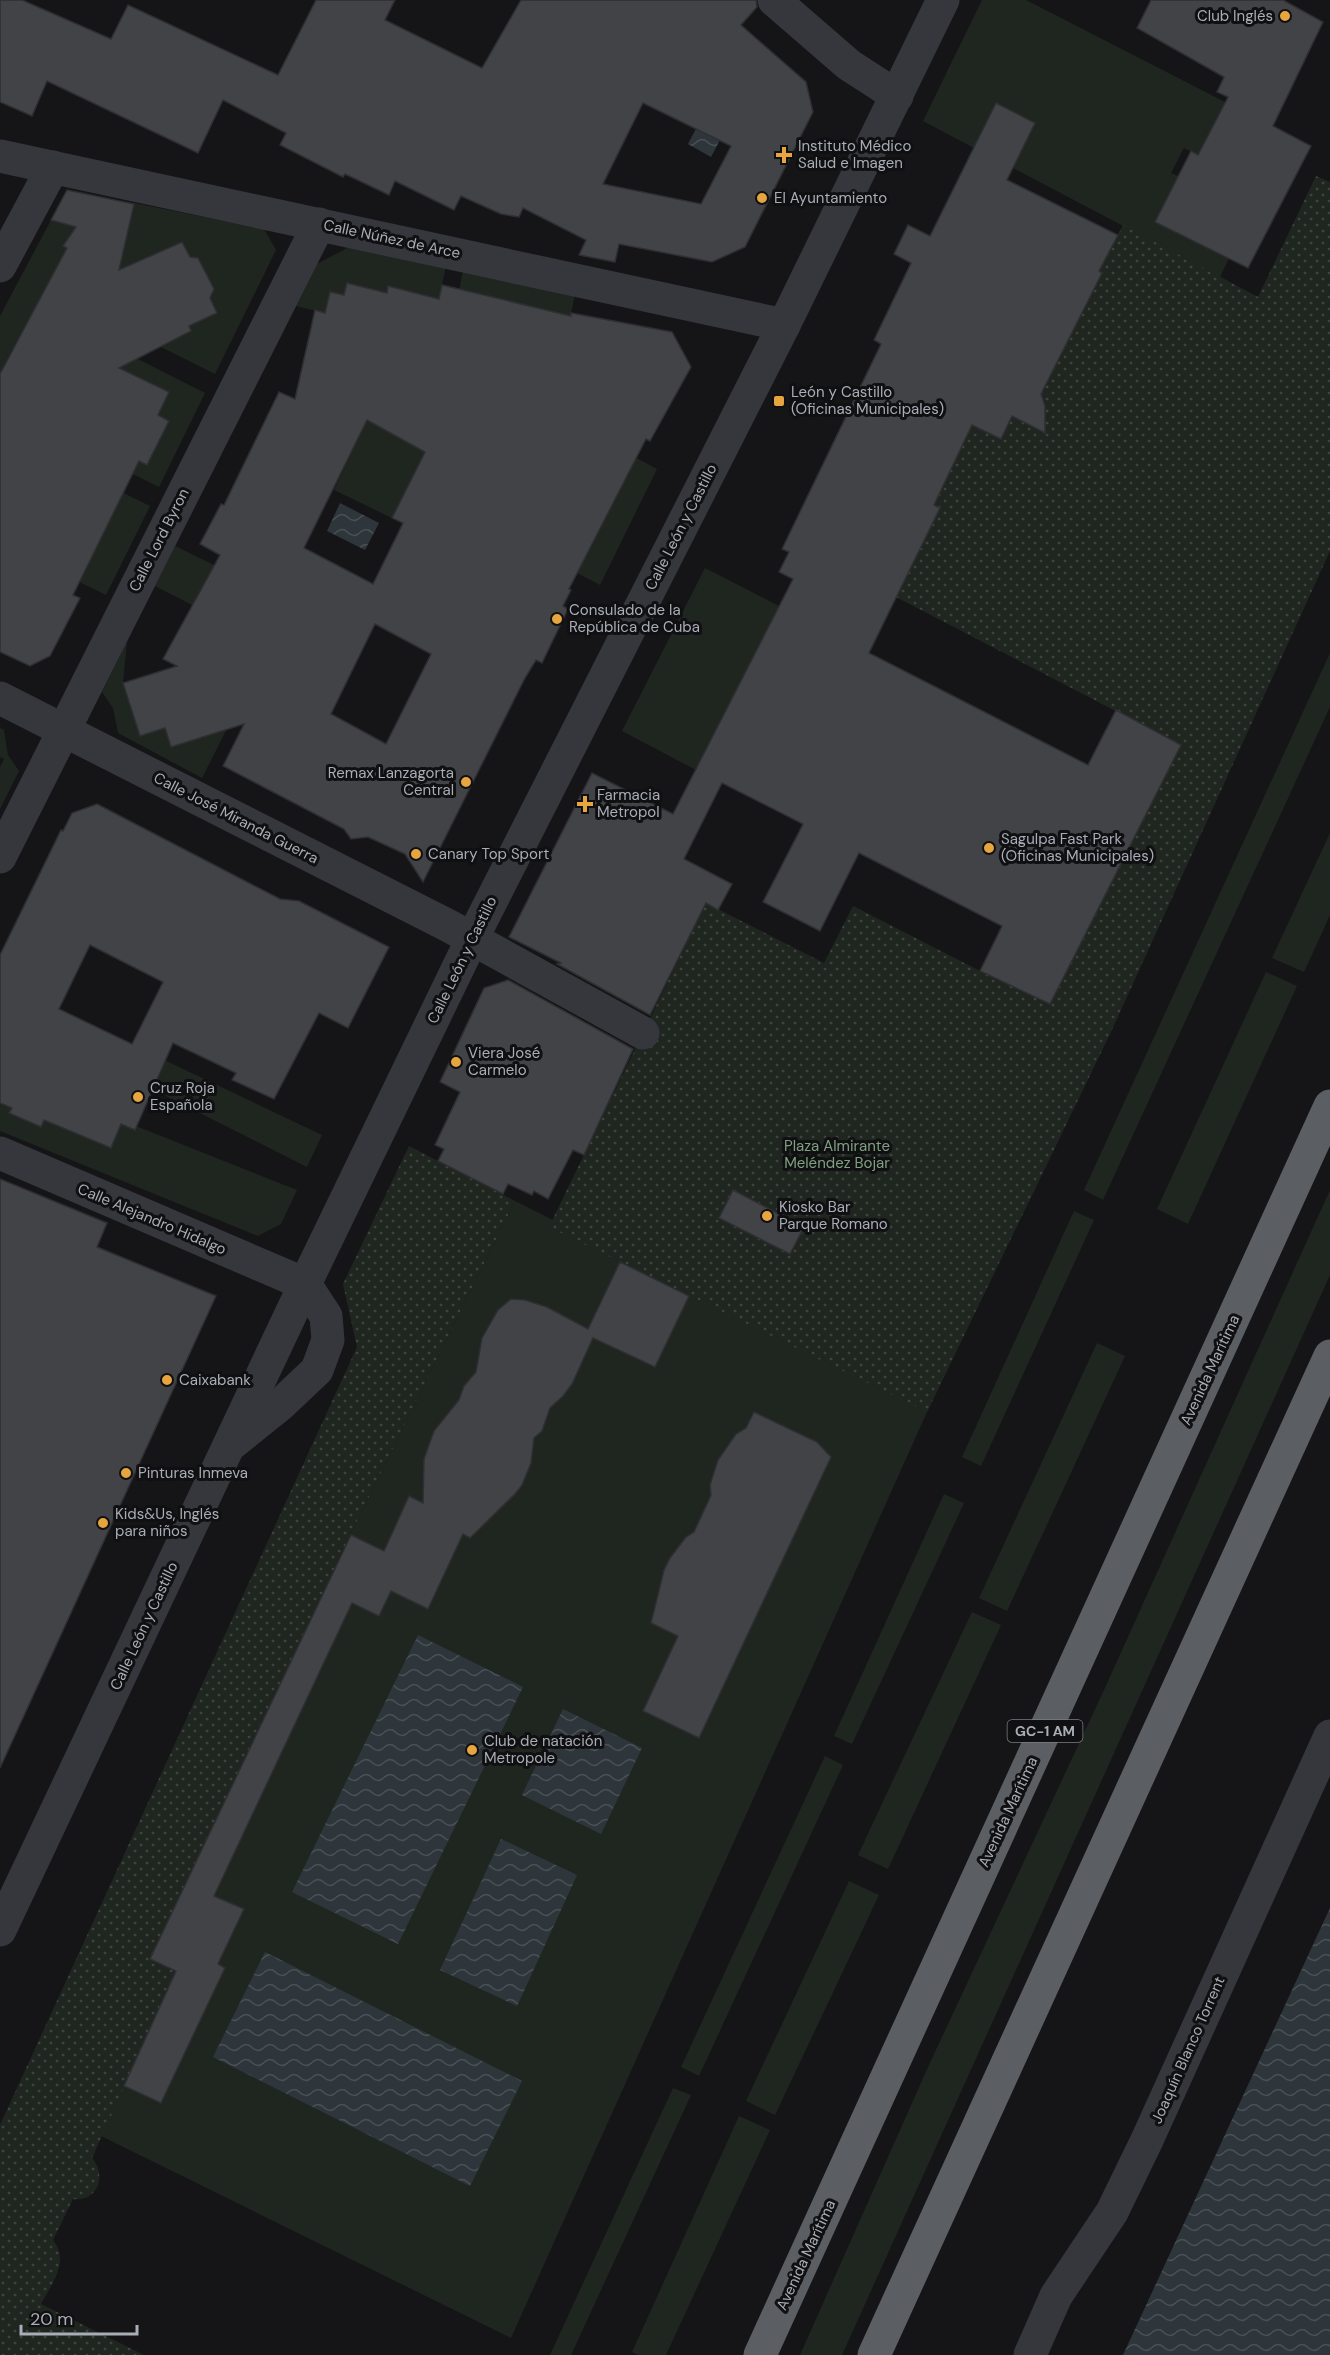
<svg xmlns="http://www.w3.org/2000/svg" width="1330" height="2355" viewBox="0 0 1330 2355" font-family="'DM Sans',sans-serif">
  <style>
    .green { fill: #1f2620 }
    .park { fill: url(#park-dots) }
    .water { fill: url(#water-waves) }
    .building { fill: #424347; stroke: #2f2f33; stroke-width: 1.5; fill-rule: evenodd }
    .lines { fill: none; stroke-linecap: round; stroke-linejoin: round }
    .minor { stroke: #36373c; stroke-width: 33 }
    .tertiary { stroke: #36373c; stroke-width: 33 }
    .trunk { stroke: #5b5e63; stroke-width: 33 }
    .poi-dot { fill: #e6a53e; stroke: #101012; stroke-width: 2 }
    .labels { text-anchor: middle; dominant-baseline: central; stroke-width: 6; stroke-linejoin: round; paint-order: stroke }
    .shield { fill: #101012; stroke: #7a7e85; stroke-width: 1.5 }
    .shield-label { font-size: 14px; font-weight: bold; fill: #a8adb6 }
    .poi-label { font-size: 15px; fill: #a8adb6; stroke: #101012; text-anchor: start }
    .street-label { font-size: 15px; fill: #a8adb6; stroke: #101012 }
    .park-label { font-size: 15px; fill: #80a080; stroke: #101012 }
  </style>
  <defs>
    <pattern id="park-dots" width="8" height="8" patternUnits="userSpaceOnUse" patternTransform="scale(1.5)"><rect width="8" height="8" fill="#1f2620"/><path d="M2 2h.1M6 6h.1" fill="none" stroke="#3d433e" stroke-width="1.8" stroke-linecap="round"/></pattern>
    <pattern id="water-waves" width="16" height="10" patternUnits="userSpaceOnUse" patternTransform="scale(1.5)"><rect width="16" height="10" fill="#2e363c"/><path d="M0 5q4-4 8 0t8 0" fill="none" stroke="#495056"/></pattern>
  </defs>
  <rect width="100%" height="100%" fill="#151517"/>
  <g class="green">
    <polygon points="982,0 1026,0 1225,102 1198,155 1184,148 1171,173 1178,176 1156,221 1229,258 1220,277 1013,168 1035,123 974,148 923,121"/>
    <polygon points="134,203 264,229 276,250 215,374 137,335 63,402 169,421 158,415 169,392 118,367 126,353 205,393 159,487 56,436 89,253 63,246 67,248 19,340 19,352 12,349 0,374 0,316 51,220 84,229 91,237 125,245"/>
    <polygon points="349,247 446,266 439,298 444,308 423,295 389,286 387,293 348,283 344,295 325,313 296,306 317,264"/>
    <polygon points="463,270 575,294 551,412 536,417 527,436 561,453 550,475 537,469 529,482 509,472 490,507 587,555 628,475 564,443 573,424 657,469 600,585 443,502 462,464 443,454 447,444 429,437 452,324 464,327 458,354 481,359 476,378 468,377 462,408 485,413 484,418 498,421 501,407 519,411 523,389 540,393 554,324 519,316 522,304 503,300 501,307 477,301 474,310 456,306"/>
    <polygon points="367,420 426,450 392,518 334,490"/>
    <polygon points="22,443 150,506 106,595 7,547 0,488"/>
    <polygon points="175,546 218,567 198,608 155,586"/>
    <polygon points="705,568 779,606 696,770 622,731"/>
    <polygon points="127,641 123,683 140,736 165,728 171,747 254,675 202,778 118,733 113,708 102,692"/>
    <polygon points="1330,653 1330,707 1103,1200 1084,1190"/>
    <polygon points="0,728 4,730 8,755 19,771 0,809 0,767 4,759 0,757"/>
    <polygon points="1330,833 1330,915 1304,972 1272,958"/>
    <polygon points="1266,972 1297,986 1188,1224 1157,1209"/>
    <polygon points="156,1056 322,1135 307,1167 154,1090 161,1072 152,1068"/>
    <polygon points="630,1060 1001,1258 927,1412 511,2338 101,2136 175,1972 150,1959 350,1535 515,1201 553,1220"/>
    <polygon points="51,1102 57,1126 111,1148 121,1124 136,1126 297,1190 281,1224 258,1236 0,1131 0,1103 12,1108 10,1113 41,1126"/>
    <polygon points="1330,1190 1330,1275 842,2355 800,2355 928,2067 1104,1690"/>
    <polygon points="1074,1211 1094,1220 981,1466 962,1457"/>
    <polygon points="1097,1343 1125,1356 1007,1611 979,1598"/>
    <polygon points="944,1494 964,1503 852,1744 834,1736"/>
    <polygon points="972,1612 1001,1625 888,1869 858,1855"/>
    <polygon points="825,1756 843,1765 699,2076 681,2067"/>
    <polygon points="849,1881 879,1895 775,2115 746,2101"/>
    <polygon points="673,2088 691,2095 571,2355 550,2355"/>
    <polygon points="739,2116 770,2130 666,2355 638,2355 632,2352"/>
  </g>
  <g class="park">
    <polygon points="1316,176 1330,182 1330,551 1110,1034 927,1412 549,1227 706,903 824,963 853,906 980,971 1050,1004 1181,745 896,597 940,508 934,505 972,425 1001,439 1005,430 989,422 996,409 1032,426 1040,396 1101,273 1099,271 1123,225 1258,297"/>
    <path d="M 409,1146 L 515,1201 L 350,1535 L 150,1959 L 176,1972 L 92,2158 C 107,2175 98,2202 73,2199 L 53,2240 C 70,2262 52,2283 41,2304 L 144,2355 L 0,2355 L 0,2125 L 357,1347 L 343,1284 Z"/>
  </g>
  <g class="water">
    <polygon points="711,100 734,113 711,157 688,144"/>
    <polygon points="340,503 379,523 365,550 327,531"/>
    <polygon points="418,1635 523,1687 398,1944 292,1892"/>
    <polygon points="563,1709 642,1748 601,1834 522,1795"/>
    <polygon points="501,1839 577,1875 517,2006 440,1970"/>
    <polygon points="1330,1908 1330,2355 1123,2355"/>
    <polygon points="265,1952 522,2081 470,2186 213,2057"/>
  </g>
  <g class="building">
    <path d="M 0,0 L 22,0 L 111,39 L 128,5 L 278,75 L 316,0 L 395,0 L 385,20 L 482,68 L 521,0 L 756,0 L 757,7 L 741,25 L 806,82 L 813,112 L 745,247 L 712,262 L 619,244 L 615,262 L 579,255 L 586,240 L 523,208 L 519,217 L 501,214 L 461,196 L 454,210 L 395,181 L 389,195 L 345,174 L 343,177 L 280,145 L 286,133 L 223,100 L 198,153 L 47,81 L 32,116 L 0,102 ZM 643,103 L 731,146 L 701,204 L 603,184 Z"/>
    <polygon points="1151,0 1283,0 1323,22 1273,126 1311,146 1248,268 1155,222 1191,151 1198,155 1228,97 1217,92 1224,77 1137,28"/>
    <polygon points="996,103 1035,123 1007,180 1118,235 1099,271 1102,273 1041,394 1045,406 1045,433 1012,416 1001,439 972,425 934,505 940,508 869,653 1088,765 1116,710 1181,745 1050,1004 980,971 1002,926 859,853 820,931 763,902 803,824 722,783 684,859 732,884 718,910 706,903 650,1015 557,964 561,963 509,937 592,773 673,814 793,579 779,572 789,552 782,549 881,344 874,340 911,263 894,254 908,225 930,236"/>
    <polygon points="67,190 134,204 119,270 182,242 190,257 198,258 214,289 210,298 217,313 189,326 191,331 119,368 169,392 158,415 169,421 147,465 139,461 73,595 80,598 50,656 30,666 0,652 0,374 67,248 63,246 76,227 51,220"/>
    <path d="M 347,283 L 387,293 L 388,286 L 439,299 L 442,285 L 571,316 L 571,313 L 672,332 L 691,367 L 650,441 L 646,439 L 569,589 L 571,590 L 563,606 L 568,609 L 542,663 L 536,660 L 525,678 L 423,882 L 405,854 L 368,837 L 351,839 L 344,829 L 223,766 L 244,724 L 171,747 L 165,728 L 140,736 L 123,683 L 177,666 L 163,659 L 220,555 L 200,544 L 221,504 L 224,505 L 279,392 L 295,399 L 315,310 L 325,313 L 330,292 L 344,295 ZM 367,420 L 425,452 L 392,518 L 403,523 L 373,584 L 304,548 ZM 375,624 L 431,654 L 386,744 L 331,714 Z"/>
    <path d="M 97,804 L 280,899 L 299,901 L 389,947 L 348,1028 L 319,1013 L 274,1099 L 232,1080 L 236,1073 L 173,1043 L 135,1130 L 121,1124 L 111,1148 L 44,1120 L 41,1127 L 9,1113 L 12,1108 L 0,1103 L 0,955 L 61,830 L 63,831 L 72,813 ZM 90,945 L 163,982 L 132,1044 L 59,1009 Z"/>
    <polygon points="508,980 633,1049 584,1155 573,1150 548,1199 534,1191 532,1195 508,1184 503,1194 438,1161 444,1149 435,1145 460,1092 440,1082 484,988"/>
    <polygon points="0,1179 107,1223 97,1247 216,1296 0,1768"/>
    <polygon points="733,1190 804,1227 790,1254 719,1218"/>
    <polygon points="620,1262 689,1296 655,1367 593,1338 572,1384 563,1396 550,1408 542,1431 534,1438 531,1463 522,1485 515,1494 470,1538 463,1534 428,1609 391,1591 379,1616 352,1603 214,1896 244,1909 218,1964 225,1968 161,2103 124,2086 176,1971 150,1959 351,1535 384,1551 409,1496 423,1503 424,1459 434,1431 459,1400 464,1386 476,1372 482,1338 498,1310 511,1299 525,1300 547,1307 588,1329"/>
    <polygon points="754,1412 817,1442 831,1457 699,1738 643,1711 678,1636 651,1623 664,1570 670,1558 686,1537 694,1532 711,1495 710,1485 718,1460 736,1434 746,1428"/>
  </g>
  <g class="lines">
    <g class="minor">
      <polyline points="774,0 849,65 897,96"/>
      <polyline points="0,156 784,325"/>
      <polyline points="0,266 53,167"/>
      <polyline points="0,698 449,926 643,1033"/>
      <polyline points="0,857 319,224"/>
      <polyline points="0,1153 305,1284 326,1316 328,1340 317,1370 280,1405 229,1446"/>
      <polyline points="1030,2355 1056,2296 1112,2212 1147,2140 1330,1736"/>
    </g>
    <polyline class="tertiary" points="0,1930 305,1284 472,939 784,325 943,0"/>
    <g class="trunk">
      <polyline points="760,2355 1330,1106"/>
      <polyline points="874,2355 1330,1356"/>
    </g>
  </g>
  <g class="poi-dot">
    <circle cx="1285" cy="16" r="6"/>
    <path d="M781 146h6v6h6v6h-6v6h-6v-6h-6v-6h6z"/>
    <circle cx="762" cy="198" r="6"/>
    <rect x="773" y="395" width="12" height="12" rx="3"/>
    <circle cx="557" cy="619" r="6"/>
    <circle cx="466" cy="782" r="6"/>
    <path d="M582 795h6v6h6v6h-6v6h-6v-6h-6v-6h6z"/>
    <circle cx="989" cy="848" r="6"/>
    <circle cx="416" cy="854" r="6"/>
    <circle cx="456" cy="1062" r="6"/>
    <circle cx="138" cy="1097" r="6"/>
    <circle cx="767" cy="1216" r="6"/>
    <circle cx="167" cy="1380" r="6"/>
    <circle cx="126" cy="1473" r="6"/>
    <circle cx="103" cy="1523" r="6"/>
    <circle cx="472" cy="1750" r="6"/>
  </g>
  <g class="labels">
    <rect class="shield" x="1007.5" y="1720" width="75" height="22" rx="4.5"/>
    <g class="shield-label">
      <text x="1045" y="1731">GC-1 AM</text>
    </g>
    <g class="poi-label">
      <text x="1273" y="16" text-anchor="end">Club Inglés</text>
      <text x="798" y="146">Instituto Médico<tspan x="798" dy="17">Salud e Imagen</tspan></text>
      <text x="774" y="198">El Ayuntamiento</text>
      <text x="791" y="392">León y Castillo<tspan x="791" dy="17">(Oficinas Municipales)</tspan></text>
      <text x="569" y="610">Consulado de la<tspan x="569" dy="17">República de Cuba</tspan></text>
      <text x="454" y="773" text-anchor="end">Remax Lanzagorta<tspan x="454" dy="17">Central</tspan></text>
      <text x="597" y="795">Farmacia<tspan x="597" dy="17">Metropol</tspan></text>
      <text x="1001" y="839">Sagulpa Fast Park<tspan x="1001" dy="17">(Oficinas Municipales)</tspan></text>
      <text x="428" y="854">Canary Top Sport</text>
      <text x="468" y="1053">Viera José<tspan x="468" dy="17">Carmelo</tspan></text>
      <text x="150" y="1088">Cruz Roja<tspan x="150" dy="17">Española</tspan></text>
      <text x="779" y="1207">Kiosko Bar<tspan x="779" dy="17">Parque Romano</tspan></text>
      <text x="179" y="1380">Caixabank</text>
      <text x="138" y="1473">Pinturas Inmeva</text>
      <text x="115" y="1514">Kids&amp;Us, Inglés<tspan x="115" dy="17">para niños</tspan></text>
      <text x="484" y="1741">Club de natación<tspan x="484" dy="17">Metropole</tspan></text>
    </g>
    <g class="street-label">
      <text transform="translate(392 239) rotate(12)">Calle Núñez de Arce</text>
      <text transform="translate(681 527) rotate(-63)">Calle León y Castillo</text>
      <text transform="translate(159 540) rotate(-63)">Calle Lord Byron</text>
      <text transform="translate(236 818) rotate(27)">Calle José Miranda Guerra</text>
      <text transform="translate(462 960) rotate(-64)">Calle León y Castillo</text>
      <text transform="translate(152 1219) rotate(23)">Calle Alejandro Hidalgo</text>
      <text transform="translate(1210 1370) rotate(-65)">Avenida Marítima</text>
      <text transform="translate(144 1626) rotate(-65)">Calle León y Castillo</text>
      <text transform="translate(1008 1812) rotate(-65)">Avenida Marítima</text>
      <text transform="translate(1188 2050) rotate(-66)">Joaquín Blanco Torrent</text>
      <text transform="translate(806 2255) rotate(-65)">Avenida Marítima</text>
    </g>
    <g class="park-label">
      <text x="837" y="1146">Plaza Almirante<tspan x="837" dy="17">Meléndez Bojar</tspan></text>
    </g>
  </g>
  <path d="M21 2325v9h116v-9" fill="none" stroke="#a8adb6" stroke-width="3"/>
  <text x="30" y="2325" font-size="18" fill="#a8adb6" stroke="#101012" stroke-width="4.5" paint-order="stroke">20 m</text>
</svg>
